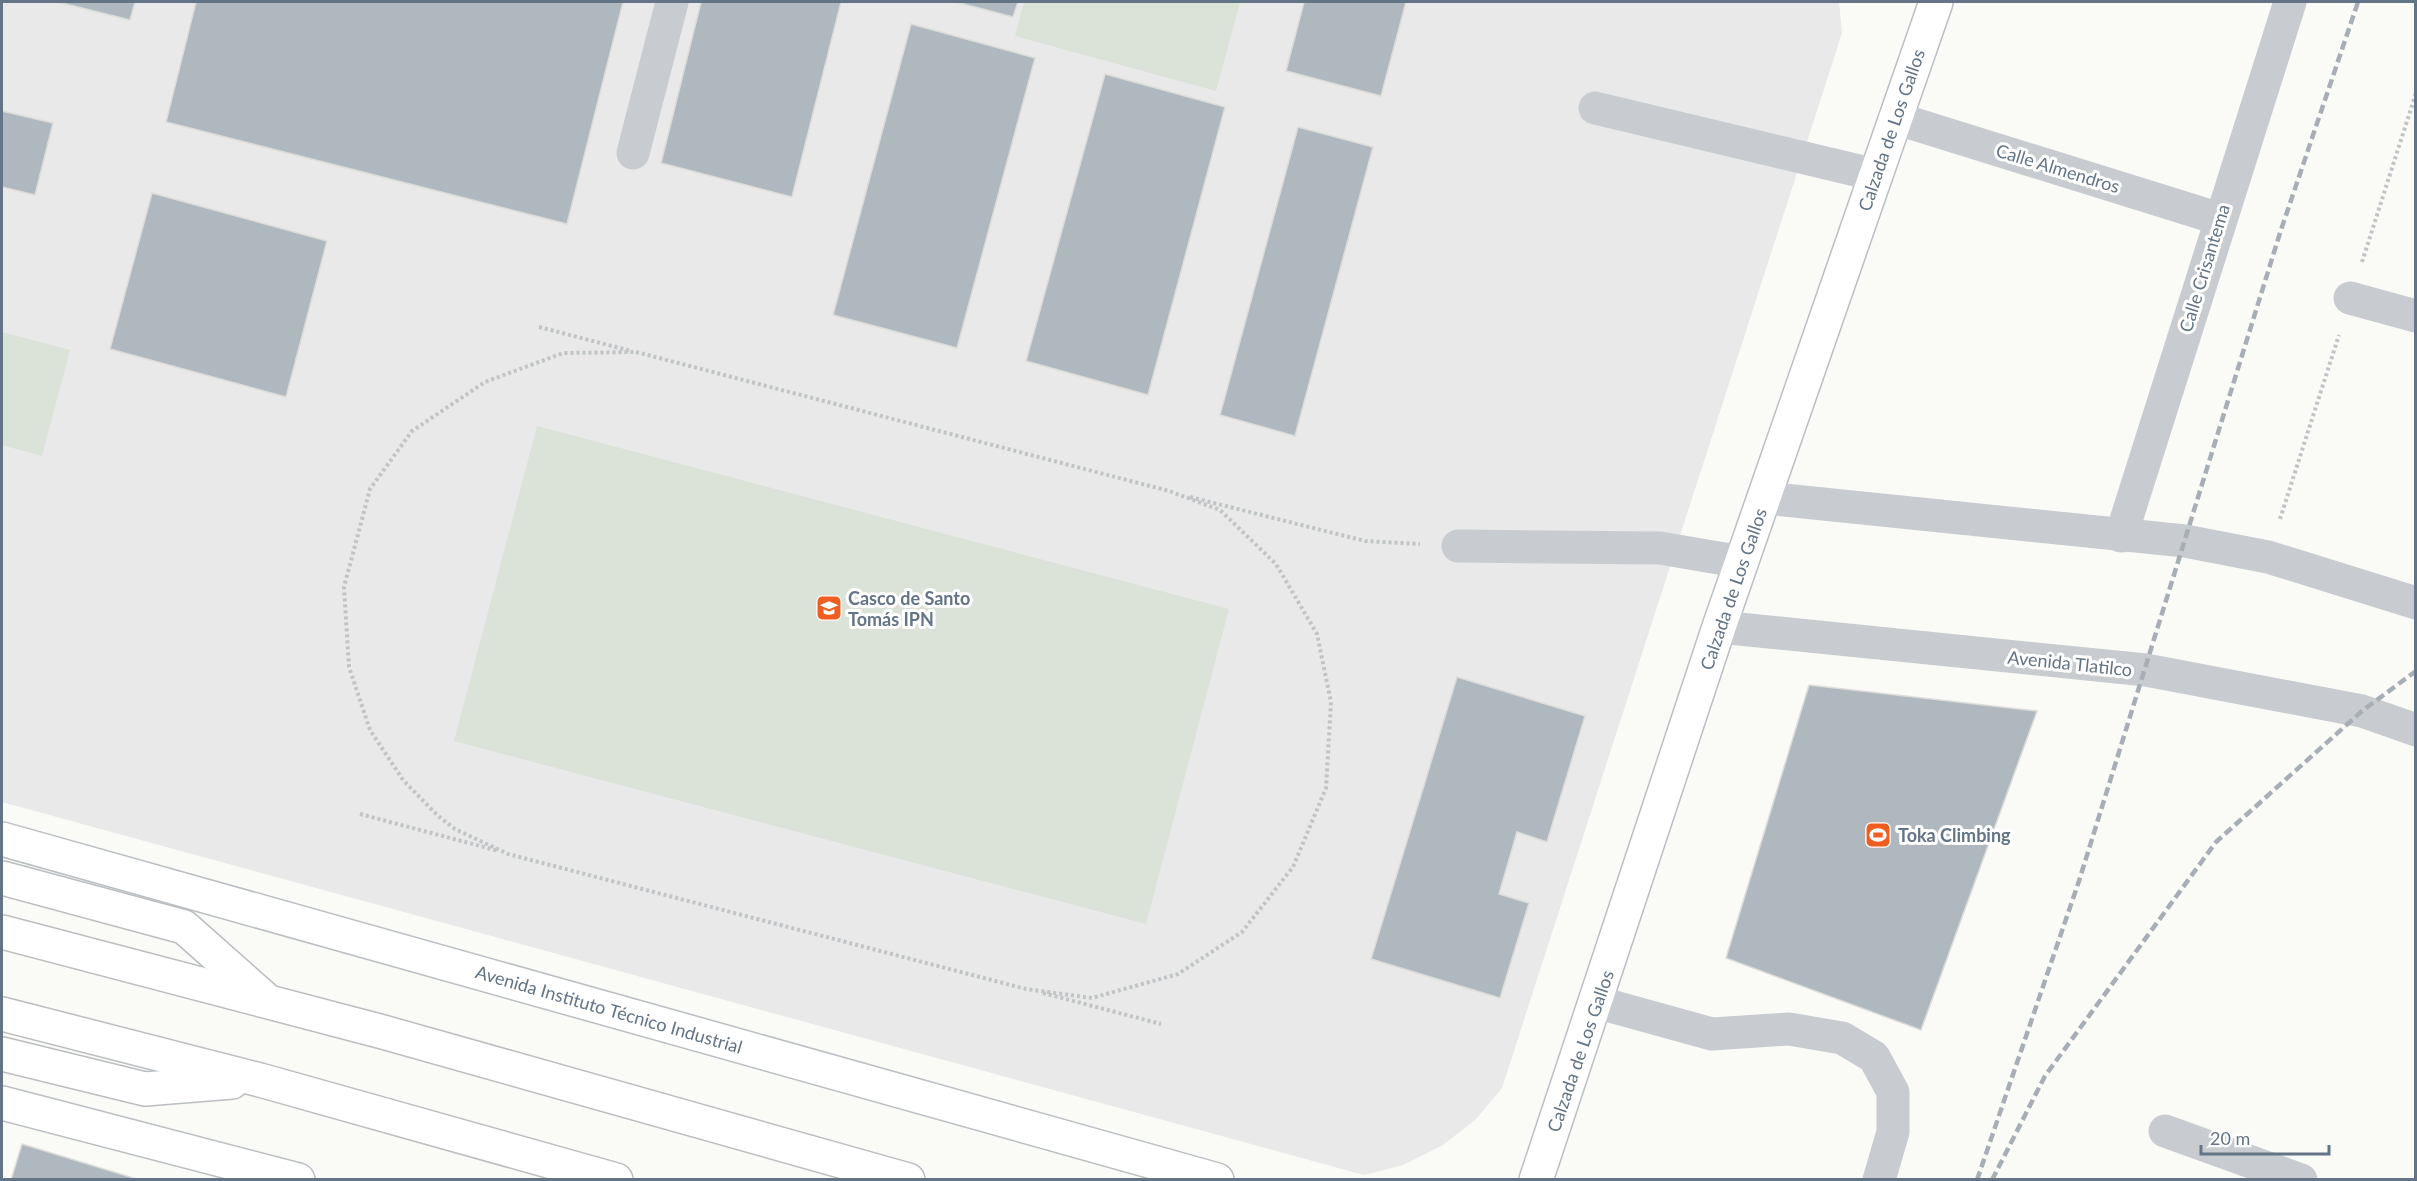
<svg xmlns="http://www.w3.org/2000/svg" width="2417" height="1181" viewBox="0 0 2417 1181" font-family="Lato,sans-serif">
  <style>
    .built { fill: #e8e9e8 }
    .green { fill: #dbe2d8 }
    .building { fill: #b0b8bf; stroke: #dcdcd9; stroke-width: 1.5 }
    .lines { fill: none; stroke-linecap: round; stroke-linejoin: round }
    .major-casing { stroke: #babfc3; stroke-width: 36 }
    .highway-casing { stroke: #babec1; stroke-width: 36 }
    .path { stroke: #c1c4c6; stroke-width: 4; stroke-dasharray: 3 3; stroke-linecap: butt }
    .minor { stroke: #c8ccd0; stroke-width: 33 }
    .major { stroke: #fff; stroke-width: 33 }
    .highway { stroke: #fff; stroke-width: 33 }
    .rail { stroke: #a7aeb5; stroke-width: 4.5; stroke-dasharray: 9 4.5; stroke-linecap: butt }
    .labels { text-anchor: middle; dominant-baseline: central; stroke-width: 6; stroke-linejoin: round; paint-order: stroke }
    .street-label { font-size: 18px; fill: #627485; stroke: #fff }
    .poi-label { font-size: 18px; font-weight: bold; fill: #627485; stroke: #fff; text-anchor: start }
  </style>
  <rect width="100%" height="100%" fill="#fafaf7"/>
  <polygon class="built" points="2,2 1839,2 1842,33 1502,1088 1475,1120 1443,1145 1403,1165 1364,1175 2,802"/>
  <g class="green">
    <polygon points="1024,2 1240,2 1216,91 1015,36"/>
    <polygon points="2,332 70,350 42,456 2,445"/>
    <polygon points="537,426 1229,609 1146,924 454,741"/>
  </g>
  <g class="building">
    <polygon points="58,2 135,2 130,20"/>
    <polygon points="196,2 623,2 567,224 166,122"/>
    <polygon points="701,2 841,2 792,197 661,163"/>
    <polygon points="956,2 1018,2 1013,17"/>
    <polygon points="1304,2 1406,2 1381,96 1286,71"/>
    <polygon points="911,24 1035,58 957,348 833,315"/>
    <polygon points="1105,74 1225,107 1148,395 1026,361"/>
    <polygon points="2,111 53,123 35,195 2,187"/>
    <polygon points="1298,127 1373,147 1295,436 1220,415"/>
    <polygon points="152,193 327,241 286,397 110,349"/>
    <polygon points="1457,677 1585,716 1547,842 1517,832 1499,894 1529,903 1500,998 1371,959"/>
    <polygon points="1809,685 2037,711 1921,1030 1726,958"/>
    <polygon points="22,1144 140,1180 11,1180"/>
  </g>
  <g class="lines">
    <g class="major-casing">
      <g id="major">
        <polyline points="2,839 1217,1180"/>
        <polyline points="2,1103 298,1180"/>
        <polyline points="1536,1180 1719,627 1936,2"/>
      </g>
    </g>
    <g class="highway-casing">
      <g id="highway">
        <polyline points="2,878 184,927 263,997"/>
        <polyline points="2,932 383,1032 908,1180"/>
        <polyline points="2,1014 260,1080 616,1180"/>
        <polyline points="2,1054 145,1089 232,1082"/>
      </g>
    </g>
    <g class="path">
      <polyline points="2362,262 2416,93"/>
      <polyline points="539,327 631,351"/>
      <polygon points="636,352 1169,491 1220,510 1276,564 1317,634 1331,702 1326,788 1293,867 1242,932 1178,974 1092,998 1026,989 508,854 455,829 437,815 403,780 370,730 349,667 344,587 370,489 412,431 485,382 563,353"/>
      <polyline points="1190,497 1365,541 1420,544"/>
      <polyline points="2280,519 2339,335"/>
      <polyline points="360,814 499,851"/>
      <polyline points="1043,993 1161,1024"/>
    </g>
    <g class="minor">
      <polyline points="1595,108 1876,175"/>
      <polyline points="1895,118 2220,219"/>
      <polyline points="633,153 672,2"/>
      <polyline points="2350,298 2416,316"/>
      <polyline points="1765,498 2185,541 2268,557 2416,603"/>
      <polyline points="2121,536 2290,2"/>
      <polyline points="1458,546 1660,548 1742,562"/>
      <polyline points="1719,627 2146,670 2362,711 2416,730"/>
      <polyline points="1596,1002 1712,1034 1789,1029 1842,1038 1874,1057 1893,1092 1893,1132 1879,1180"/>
      <polyline points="2165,1131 2301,1180"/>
    </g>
    <use href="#major" class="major"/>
    <use href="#highway" class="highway"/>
    <g class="rail">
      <polyline points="1977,1180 2079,881 2280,233 2358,2"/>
      <polyline points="1992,1180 2045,1076 2216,842 2362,711 2416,671"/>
    </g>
  </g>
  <defs>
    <g id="university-square" transform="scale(1.35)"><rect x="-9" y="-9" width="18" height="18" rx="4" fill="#f05d21" stroke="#fff"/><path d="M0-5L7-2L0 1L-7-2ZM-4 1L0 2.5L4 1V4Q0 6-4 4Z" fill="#fff"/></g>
    <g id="stadium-square" transform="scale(1.35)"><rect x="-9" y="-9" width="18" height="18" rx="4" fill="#f05d21" stroke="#fff"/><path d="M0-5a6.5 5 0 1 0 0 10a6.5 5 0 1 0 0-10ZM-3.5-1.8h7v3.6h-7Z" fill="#fff"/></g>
  </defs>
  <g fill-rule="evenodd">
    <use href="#university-square" x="829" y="608"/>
    <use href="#stadium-square" x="1878" y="835"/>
  </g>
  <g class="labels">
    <g class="street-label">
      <text transform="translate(1891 130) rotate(-71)">Calzada de Los Gallos</text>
      <text transform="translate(2058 168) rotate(17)">Calle Almendros</text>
      <text transform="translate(2204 268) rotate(-73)">Calle Crisantema</text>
      <text transform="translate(1733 589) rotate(-71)">Calzada de Los Gallos</text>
      <text transform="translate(2070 663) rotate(6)">Avenida Tlatilco</text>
      <text transform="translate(609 1009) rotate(16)">Avenida Instituto Técnico Industrial</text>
      <text transform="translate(1580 1051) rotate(-71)">Calzada de Los Gallos</text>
    </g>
    <g class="poi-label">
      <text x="848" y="598">Casco de Santo<tspan x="848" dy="21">Tomás IPN</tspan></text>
      <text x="1898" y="835">Toka Climbing</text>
    </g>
  </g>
  <rect width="2417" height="1181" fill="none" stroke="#627485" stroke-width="6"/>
  <path d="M2201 1145v9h128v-9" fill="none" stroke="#627485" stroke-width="3"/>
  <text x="2210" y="1145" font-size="18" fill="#627485" stroke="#ffffff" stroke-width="4.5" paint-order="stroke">20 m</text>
</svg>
